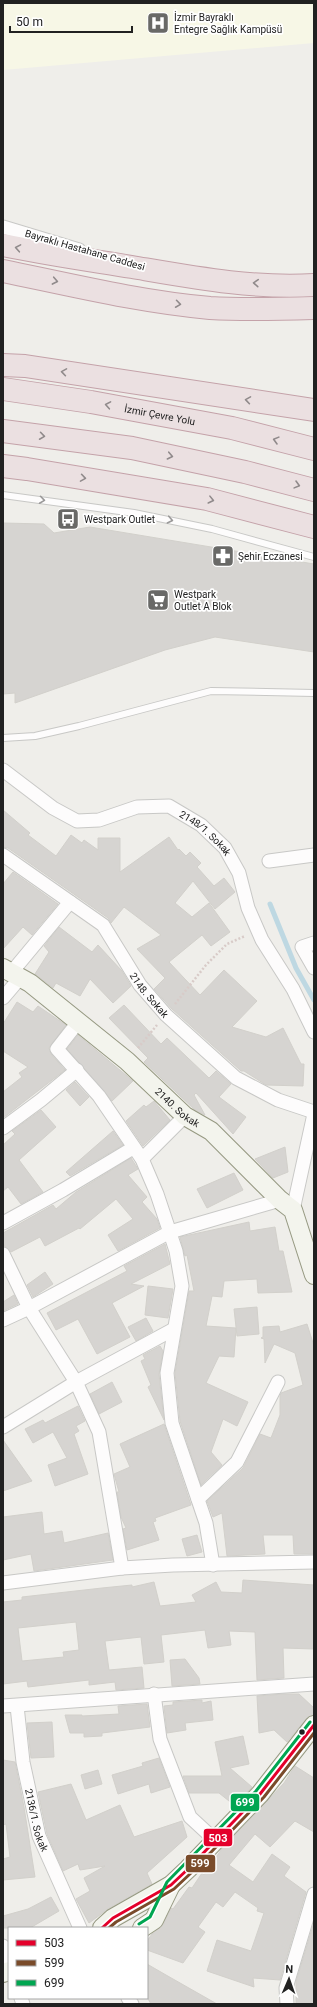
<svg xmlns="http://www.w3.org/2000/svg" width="317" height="2007" viewBox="0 0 317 2007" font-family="Roboto,sans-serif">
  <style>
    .education { fill: #f7f7e6 }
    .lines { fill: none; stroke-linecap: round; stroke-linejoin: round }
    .stream { stroke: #bed8e2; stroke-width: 5 }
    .building { fill: #d6d4d1; stroke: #d2d0cb; fill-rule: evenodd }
    .lane-casing { stroke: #c8c8c6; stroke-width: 8 }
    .street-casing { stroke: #c8c8c6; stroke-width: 15 }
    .secondary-casing { stroke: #969982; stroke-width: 20 }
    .highway-casing { stroke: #c4a2a9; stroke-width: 24 }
    .path { stroke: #d8cbc8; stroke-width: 2.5; stroke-dasharray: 2 2; stroke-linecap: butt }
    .lane { stroke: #fdfcfc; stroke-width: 6 }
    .street { stroke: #fdfcfc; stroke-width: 13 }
    .secondary { stroke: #f3f4ed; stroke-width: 18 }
    .highway { stroke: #ebe0e1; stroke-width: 22 }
    .bus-1-casing { stroke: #fff; stroke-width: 6 }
    .bus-2-casing { stroke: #fff; stroke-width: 6 }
    .bus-3-casing { stroke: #fff; stroke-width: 6 }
    .bus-1 { stroke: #e4002b; stroke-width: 3 }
    .bus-2 { stroke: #7a4b2a; stroke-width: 3 }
    .bus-3 { stroke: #00a651; stroke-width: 3 }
    .oneway { stroke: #908a8b }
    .oneway2 { stroke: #9a9999 }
    .bus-dot { fill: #212121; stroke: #fff; stroke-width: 1.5 }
    .labels { text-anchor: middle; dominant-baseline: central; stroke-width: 3.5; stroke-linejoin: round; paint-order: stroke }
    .poi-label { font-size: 10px; fill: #212121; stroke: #fff; text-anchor: start }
    .street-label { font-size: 10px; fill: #212121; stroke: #fff }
    .line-badge { stroke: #fff; stroke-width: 1.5 }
    .badge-label { font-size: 11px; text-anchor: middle; font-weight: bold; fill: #fff }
  </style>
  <rect width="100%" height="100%" fill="#efeeea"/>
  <polygon class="education" points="3,3 314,3 314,43 3,70"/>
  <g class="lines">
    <polyline class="stream" points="270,904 296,968 314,1000"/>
  </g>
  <g class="building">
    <polygon points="3,523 44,524 54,533 90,527 314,564 314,652 215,637 165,650 15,703 15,693 3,694"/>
    <polygon points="3,810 30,833 28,835 56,856 71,835 82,843 84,840 98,850 98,838 120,838 120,872 169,837 178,850 179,849 186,856 190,852 201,863 197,867 214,886 224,878 235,892 215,909 193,881 175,903 192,917 209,903 230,932 211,946 202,935 169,962 200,995 224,970 257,1001 232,1027 266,1037 283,1028 301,1064 304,1064 303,1086 266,1085 244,1071 241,1071 172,1009 154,989 165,978 137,949 161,935 124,907 111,923 108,918 8,848 3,847"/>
    <polygon points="13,872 58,904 32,935 23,927 3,949 3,884"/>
    <polygon points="59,927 92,952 98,945 122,971 131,986 113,1003 90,979 80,996 56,983 53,988 35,974 49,952 44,946"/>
    <polygon points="17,1002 33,1012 38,1006 66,1025 49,1048 51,1054 65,1070 3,1118 3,1092 22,1077 19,1073 28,1067 3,1051 3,1024"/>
    <polygon points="124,1005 161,1044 167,1038 209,1078 216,1071 231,1084 219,1097 246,1117 233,1134 196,1093 194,1095 205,1115 195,1110 144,1062 148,1058 109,1018"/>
    <polygon points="78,1035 133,1081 112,1101 67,1049"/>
    <polygon points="75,1082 89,1097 80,1106 66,1090"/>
    <polygon points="154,1101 170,1120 143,1146 126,1121 144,1105 146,1107"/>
    <polygon points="41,1110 56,1127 19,1160 43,1192 21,1204 8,1187 3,1191 3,1145 15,1134 12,1131"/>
    <polygon points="113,1131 123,1145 70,1176 66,1172"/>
    <polygon points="285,1147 288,1172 273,1178 255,1159"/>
    <polygon points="131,1158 138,1169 128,1175 147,1197 142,1202 157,1219 160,1228 118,1251 108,1235 133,1219 116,1199 80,1229 79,1228 45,1246 40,1237 11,1252 5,1247 3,1242 3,1233 53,1205 56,1209 76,1192"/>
    <polygon points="234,1173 243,1190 207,1208 197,1189"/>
    <polygon points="249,1222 250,1231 275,1227 279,1251 283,1251 292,1292 258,1293 257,1279 224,1281 222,1297 212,1296 206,1326 236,1328 234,1357 219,1356 206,1383 248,1402 237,1426 223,1419 211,1452 222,1465 201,1485 180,1421 175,1373 189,1291 194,1291 187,1255 185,1256 180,1237"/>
    <polygon points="165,1244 170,1264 131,1284 144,1286 112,1303 130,1337 97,1354 78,1319 56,1330 47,1313 127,1271 124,1266"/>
    <polygon points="45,1272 53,1284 33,1297 27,1285"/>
    <polygon points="148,1286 173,1289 168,1318 145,1315"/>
    <polygon points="14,1295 18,1304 3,1311 3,1302"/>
    <polygon points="257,1307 259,1334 237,1336 234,1309"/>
    <polygon points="146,1318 153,1331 136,1341 128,1327"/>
    <polygon points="307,1324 314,1346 314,1554 294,1554 293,1535 263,1535 265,1554 227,1556 222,1513 213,1517 207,1501 243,1468 260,1434 271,1438 280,1415 280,1396 281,1393 303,1385 295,1353 274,1344 265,1363 264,1339 261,1338 263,1337 263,1327 279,1326 280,1332"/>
    <polygon points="160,1346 163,1351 159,1374 164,1420 148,1387 151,1385 141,1361 145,1359 143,1355"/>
    <polygon points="112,1382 122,1402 99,1414 90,1394"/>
    <polygon points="78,1406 85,1421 76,1426 79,1431 74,1434 88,1474 55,1486 48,1465 67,1458 53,1432 33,1443 25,1429 43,1420 45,1423"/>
    <polygon points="164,1424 191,1505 155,1518 156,1521 153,1522 159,1540 127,1550 123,1529 126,1528 121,1517 117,1492 119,1492 114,1474 130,1467 120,1444"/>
    <polygon points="3,1440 32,1481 3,1491"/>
    <polygon points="42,1512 44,1534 62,1531 64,1543 108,1533 113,1560 34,1571 31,1554 3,1560 3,1517"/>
    <polygon points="197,1535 202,1552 187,1556 182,1539"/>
    <path d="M 243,1580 L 314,1585 L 314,1649 L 283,1648 L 284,1678 L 257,1680 L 255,1632 L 229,1631 L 231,1645 L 208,1648 L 205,1630 L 161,1635 L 164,1662 L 144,1664 L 141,1637 L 105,1641 L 109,1670 L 142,1667 L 144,1688 L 116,1690 L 115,1682 L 89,1685 L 89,1680 L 28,1687 L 27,1681 L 3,1684 L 3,1602 L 22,1600 L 22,1597 L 102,1588 L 132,1585 L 132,1587 L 154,1582 L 160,1606 L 196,1602 L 192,1595 L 216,1582 L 221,1592 L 242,1593 ZM 76,1622 L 79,1650 L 63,1652 L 64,1657 L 22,1661 L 18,1628 Z"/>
    <polygon points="185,1659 199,1678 200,1684 172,1686 170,1660"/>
    <polygon points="284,1694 299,1694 314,1708 314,1715 306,1719 287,1742 274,1730 259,1733 257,1696"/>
    <polygon points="202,1700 202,1703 211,1701 213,1720 185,1723 186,1730 167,1733 164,1706 173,1705 173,1702"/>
    <polygon points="147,1704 150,1727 102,1733 102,1736 84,1737 84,1733 70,1733 65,1715 82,1715 82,1716 119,1714 118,1706"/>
    <polygon points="52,1722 54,1757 31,1758 27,1723"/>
    <polygon points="243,1736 249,1764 230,1768 252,1787 234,1805 219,1793 189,1793 183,1776 222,1776 215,1742"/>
    <polygon points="159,1758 170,1787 151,1793 149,1784 118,1794 112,1775 143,1766 142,1763"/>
    <polygon points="3,1760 15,1762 24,1807 35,1877 3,1880 3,1859 10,1857 6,1824 3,1825"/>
    <polygon points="295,1766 314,1778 314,1832 295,1821 270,1847 255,1834 229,1865 253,1882 272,1854 290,1867 284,1876 306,1892 280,1980 253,1978 254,1987 207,1971 217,1940 251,1951 264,1913 257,1911 258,1908 235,1892 223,1907 216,1902 198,1927 205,1932 183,1963 147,1950 147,1941 152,1934 163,1925 171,1908 173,1909 189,1887 192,1888 202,1873 204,1875 221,1850 284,1783"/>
    <polygon points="98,1770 102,1784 85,1789 81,1775"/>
    <polygon points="71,1784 86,1820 120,1805 134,1837 182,1821 187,1837 147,1873 152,1884 108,1909 89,1923 76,1899 90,1891 84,1878 105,1866 80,1870 78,1864 63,1871 47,1834 38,1792"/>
    <polygon points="51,1897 59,1911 30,1928 3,1928 3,1916 28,1909"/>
    <polygon points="314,1922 314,2004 296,2004 296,1982"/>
    <polygon points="147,1964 166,1975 217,2004 151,2004 147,1997"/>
  </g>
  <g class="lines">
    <g class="lane-casing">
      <g id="lane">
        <polyline points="3,495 134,513 212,529 314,557"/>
        <polyline points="3,738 35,736 79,726 211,691 314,693"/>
      </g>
    </g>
    <g class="street-casing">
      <g id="street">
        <polyline points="3,227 79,250"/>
        <path id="s1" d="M 3,770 L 53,808 L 77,821 L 99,820 L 137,807 L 169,806 L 201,825 L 225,848 L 239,873 L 248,908 L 262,940 L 293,989 L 314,1032"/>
        <path id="s2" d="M 3,855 L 103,925 L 140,985 L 166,1015 L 236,1078 L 278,1100 L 314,1112"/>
        <polyline points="269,861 314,855"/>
        <polyline points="314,943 302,947 314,968"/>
        <polyline points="11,973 70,902"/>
        <polyline points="3,998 20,978"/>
        <polyline points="79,1021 57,1049 99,1096 142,1159 157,1194 176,1251 182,1286 167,1373 172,1423 206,1523 213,1565"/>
        <polyline points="3,1128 41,1100 77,1070"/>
        <polyline points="142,1159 185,1116"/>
        <polyline points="293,1210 314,1114"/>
        <polyline points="3,1223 63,1190 133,1148"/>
        <polyline points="3,1254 29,1308 76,1382 3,1427"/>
        <polyline points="3,1320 29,1308 170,1232 280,1200"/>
        <polyline points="198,1499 237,1462 278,1382"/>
        <polyline points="122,1568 99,1432 76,1382 174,1329"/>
        <polyline points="3,1583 122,1568 173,1565 314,1562"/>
        <polyline points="154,1694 160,1739 190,1817 216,1841"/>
        <polyline points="3,1706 314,1684"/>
        <path id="s3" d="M 17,1706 L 23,1762 L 39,1836 L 80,1928"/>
        <polyline points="3,1946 9,1963"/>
        <polyline points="21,1998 23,2004"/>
        <polyline points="128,1998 132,2004"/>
        <polyline points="287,2004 286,1988 314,1894"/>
      </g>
    </g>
    <g class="secondary-casing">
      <g id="secondary">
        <path id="s4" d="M 3,968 L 30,983 L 127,1061 L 185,1116 L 211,1131 L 280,1200 L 293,1210 L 314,1275"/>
        <polyline points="102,1928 113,1918 171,1885 188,1869 260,1794 314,1725"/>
        <polyline points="142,1928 154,1920 171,1885"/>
        <polyline points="3,1973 9,1971"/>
      </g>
    </g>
    <g class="highway-casing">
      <g id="highway">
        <path d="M 3,245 C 46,254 89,260 132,267 C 191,277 254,289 314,285"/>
        <path d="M 3,271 C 71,285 141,302 210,308 C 245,310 279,309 314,308"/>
        <polyline points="3,365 25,366 314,410"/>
        <path id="s5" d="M 3,389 L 91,402 L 232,428 L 314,449"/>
        <polyline points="3,431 132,448 245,472 314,490"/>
        <polyline points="3,466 27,469 207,499 314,527"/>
      </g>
    </g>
    <g class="path">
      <polyline points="175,1004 206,965 227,944 245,936"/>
      <polyline points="138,1048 157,1025"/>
    </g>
    <use href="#lane" class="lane"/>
    <use href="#street" class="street"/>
    <use href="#secondary" class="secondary"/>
    <use href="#highway" class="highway"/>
    <g class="bus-1-casing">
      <polyline id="bus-1" points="102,1928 113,1918 171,1885 188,1869 260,1794 314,1725"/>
    </g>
    <g class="bus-2-casing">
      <polyline id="bus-2" points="109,1928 116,1922 174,1889 191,1873 264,1797 314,1733"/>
    </g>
    <g class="bus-3-casing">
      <polyline id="bus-3" points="139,1924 150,1917 167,1882 256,1791 310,1722"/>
    </g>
    <use href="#bus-1" class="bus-1"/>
    <use href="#bus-2" class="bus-2"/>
    <use href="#bus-3" class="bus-3"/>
  </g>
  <defs><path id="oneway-chevron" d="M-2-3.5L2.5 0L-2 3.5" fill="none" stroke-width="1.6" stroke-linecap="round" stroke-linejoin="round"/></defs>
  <g class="oneway">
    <use href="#oneway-chevron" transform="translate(18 248) rotate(-170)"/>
    <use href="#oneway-chevron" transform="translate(55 281) rotate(11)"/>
    <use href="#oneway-chevron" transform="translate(256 283) rotate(-176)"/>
    <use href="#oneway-chevron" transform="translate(178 304) rotate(8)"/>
    <use href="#oneway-chevron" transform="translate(64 372) rotate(-171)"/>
    <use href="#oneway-chevron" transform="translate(248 400) rotate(-171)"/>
    <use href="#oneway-chevron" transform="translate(108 405) rotate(-170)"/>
    <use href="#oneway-chevron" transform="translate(42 436) rotate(8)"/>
    <use href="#oneway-chevron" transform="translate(276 440) rotate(-165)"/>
    <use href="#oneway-chevron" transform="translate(170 456) rotate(12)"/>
    <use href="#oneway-chevron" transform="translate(83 478) rotate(9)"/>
    <use href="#oneway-chevron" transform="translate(297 485) rotate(15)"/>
    <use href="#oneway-chevron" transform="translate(211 500) rotate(14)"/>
  </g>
  <g class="oneway2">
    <use href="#oneway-chevron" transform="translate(42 500) rotate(8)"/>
    <use href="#oneway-chevron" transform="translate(170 520) rotate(12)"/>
  </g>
  <defs>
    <g id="hospital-square" transform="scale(1.15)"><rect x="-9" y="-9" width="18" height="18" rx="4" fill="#696967" stroke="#fff"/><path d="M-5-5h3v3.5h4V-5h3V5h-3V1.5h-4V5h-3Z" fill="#fff"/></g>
    <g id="bus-square" transform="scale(1.15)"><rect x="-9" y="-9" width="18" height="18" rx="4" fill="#696967" stroke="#fff"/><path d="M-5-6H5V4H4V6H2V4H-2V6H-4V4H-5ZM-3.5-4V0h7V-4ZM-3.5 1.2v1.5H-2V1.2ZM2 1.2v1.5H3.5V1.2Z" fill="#fff"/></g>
    <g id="pharmacy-square" transform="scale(1.15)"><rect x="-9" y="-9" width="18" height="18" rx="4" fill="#696967" stroke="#fff"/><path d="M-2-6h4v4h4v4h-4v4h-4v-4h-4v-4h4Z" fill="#fff"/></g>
    <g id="supermarket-square" transform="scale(1.15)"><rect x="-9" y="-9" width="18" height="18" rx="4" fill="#696967" stroke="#fff"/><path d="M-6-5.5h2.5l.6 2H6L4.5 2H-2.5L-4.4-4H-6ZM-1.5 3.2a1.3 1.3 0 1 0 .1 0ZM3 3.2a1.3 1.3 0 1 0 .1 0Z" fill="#fff"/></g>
  </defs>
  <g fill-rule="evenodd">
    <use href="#hospital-square" x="158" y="23"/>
    <use href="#bus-square" x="68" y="519"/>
    <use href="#pharmacy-square" x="223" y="556"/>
    <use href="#supermarket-square" x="158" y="600"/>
  </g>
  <circle class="bus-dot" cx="302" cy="1732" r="3.5"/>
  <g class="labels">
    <g class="poi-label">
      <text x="174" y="17">İzmir Bayraklı<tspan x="174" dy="12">Entegre Sağlık Kampüsü</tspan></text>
      <text x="84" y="519">Westpark Outlet</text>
      <text x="238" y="556">Şehir Eczanesi</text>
      <text x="174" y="594">Westpark<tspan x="174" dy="12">Outlet A Blok</tspan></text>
    </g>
    <g class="street-label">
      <text transform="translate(85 250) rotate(16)">Bayraklı Hastahane Caddesi</text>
      <text stroke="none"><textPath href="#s5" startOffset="159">İzmir Çevre Yolu</textPath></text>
      <text stroke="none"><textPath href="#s1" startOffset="230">2148/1. Sokak</textPath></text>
      <text stroke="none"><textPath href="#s2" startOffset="206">2148. Sokak</textPath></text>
      <text stroke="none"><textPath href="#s4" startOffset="224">2140. Sokak</textPath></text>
      <text stroke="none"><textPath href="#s3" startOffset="116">2136/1. Sokak</textPath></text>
    </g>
  </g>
  <g class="line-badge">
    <rect x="230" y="1793" width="30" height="19" rx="4" fill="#00a651"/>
    <rect x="203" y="1828" width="30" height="19" rx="4" fill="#e4002b"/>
    <rect x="185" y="1854" width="31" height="19" rx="4" fill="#7a4b2a"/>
  </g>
  <g class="badge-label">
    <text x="245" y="1806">699</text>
    <text x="218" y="1842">503</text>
    <text x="200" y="1867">599</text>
  </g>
  <rect width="317" height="2007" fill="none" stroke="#212121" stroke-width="8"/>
  <rect x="8" y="1927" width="140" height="72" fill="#ffffff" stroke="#a6a6a6"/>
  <rect x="16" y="1940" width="20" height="6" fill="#e4002b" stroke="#a6a6a6"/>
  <text x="44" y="1947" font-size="12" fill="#212121">503</text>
  <rect x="16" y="1960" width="20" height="6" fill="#7a4b2a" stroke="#a6a6a6"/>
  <text x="44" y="1967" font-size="12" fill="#212121">599</text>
  <rect x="16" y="1980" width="20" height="6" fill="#00a651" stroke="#a6a6a6"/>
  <text x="44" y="1987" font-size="12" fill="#212121">699</text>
  <g transform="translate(289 1979) rotate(2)" stroke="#ffffff" stroke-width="3" paint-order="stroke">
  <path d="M0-3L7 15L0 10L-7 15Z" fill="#212121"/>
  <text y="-6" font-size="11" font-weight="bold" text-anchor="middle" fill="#212121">N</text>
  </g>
  <path d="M10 26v6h122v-6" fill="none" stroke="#212121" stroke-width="2"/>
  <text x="16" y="26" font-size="12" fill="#212121" stroke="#ffffff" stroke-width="3" paint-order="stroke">50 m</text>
</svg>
